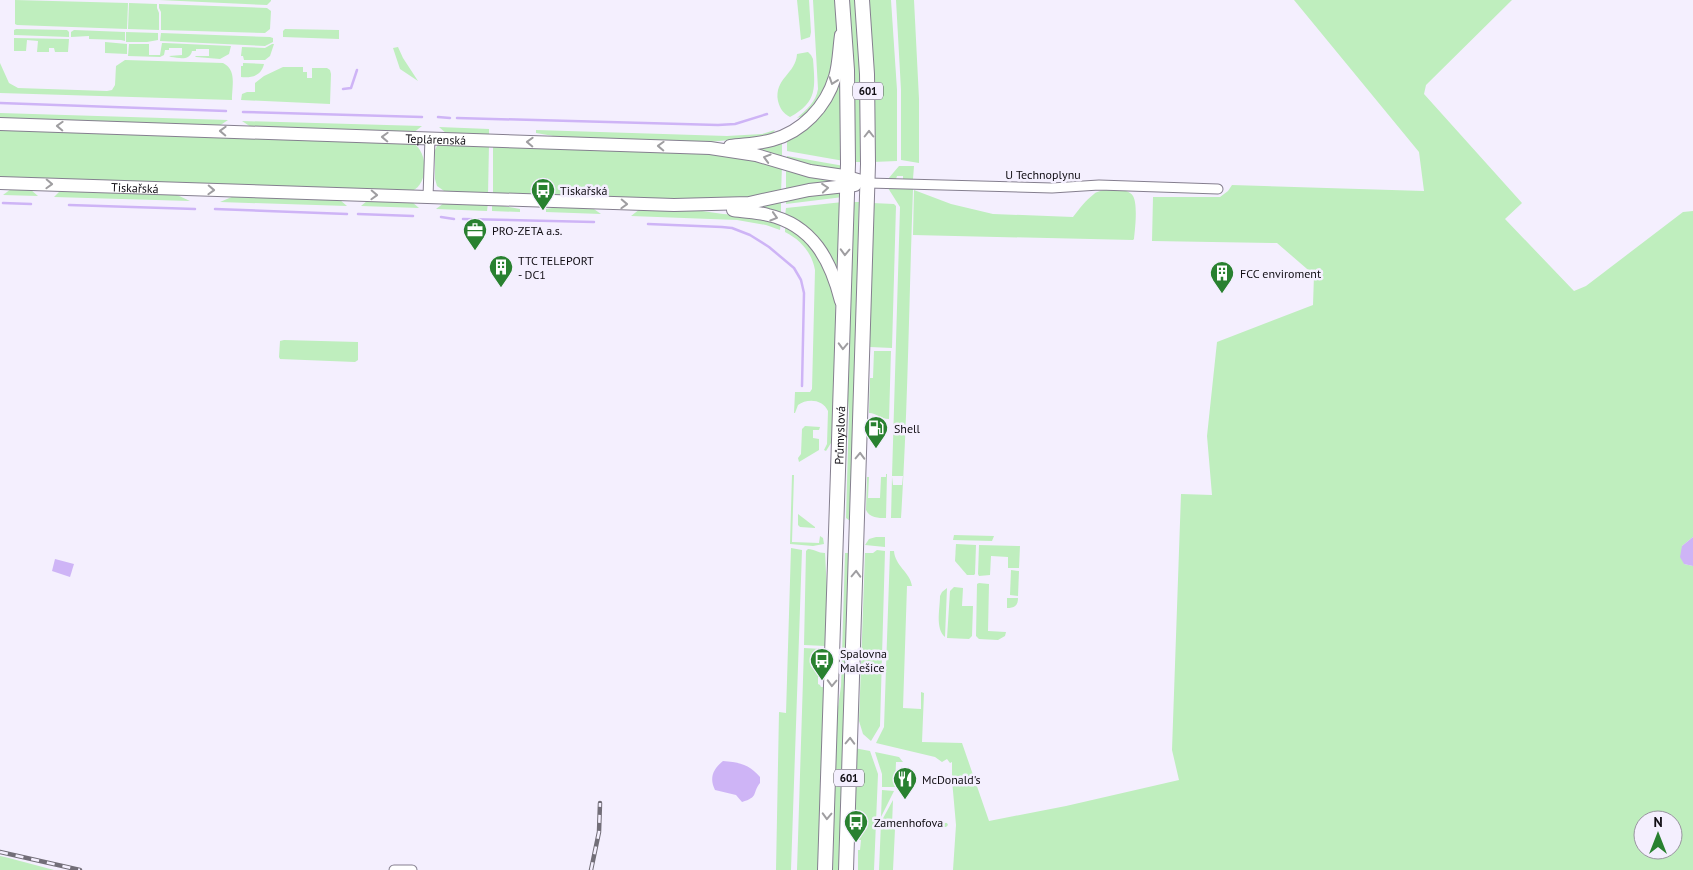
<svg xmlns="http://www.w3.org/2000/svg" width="1693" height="870" viewBox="0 0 1693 870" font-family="'PT Sans',sans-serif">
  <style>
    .green { fill: #bfeebe; fill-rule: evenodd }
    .water { fill: #ceb4f6 }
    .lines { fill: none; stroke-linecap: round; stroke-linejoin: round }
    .stream { stroke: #ceb4f6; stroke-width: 2.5 }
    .street-casing { stroke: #857f8f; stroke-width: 11 }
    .secondary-casing { stroke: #857f8f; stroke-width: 14 }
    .primary-casing { stroke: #857f8f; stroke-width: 16 }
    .street { stroke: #fff; stroke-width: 9 }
    .secondary { stroke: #fff; stroke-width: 12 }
    .primary { stroke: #fff; stroke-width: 14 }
    .rail-casing { stroke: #726e78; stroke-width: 4.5 }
    .rail { stroke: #f4effe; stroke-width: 2.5; stroke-dasharray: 8; stroke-linecap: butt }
    .oneway { stroke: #9f9ea1 }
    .labels { text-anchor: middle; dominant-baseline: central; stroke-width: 5; stroke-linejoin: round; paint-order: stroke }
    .shield { fill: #f4effe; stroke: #54515a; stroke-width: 1 }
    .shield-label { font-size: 11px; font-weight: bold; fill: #100d13 }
    .street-label { font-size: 12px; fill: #100d13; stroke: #f4effe }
    .poi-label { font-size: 12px; fill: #100d13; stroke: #f4effe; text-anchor: start }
  </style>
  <rect width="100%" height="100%" fill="#f4effe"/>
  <g class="green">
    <polygon points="15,0 128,3 127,29 17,25 15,24"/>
    <polygon points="159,0 271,0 271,1 267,5"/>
    <polygon points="797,0 809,0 811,32 810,37 801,40"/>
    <path d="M 813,0 L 835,0 L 837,38 L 828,85 L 807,115 L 797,118 C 806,110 816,102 818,89 Z"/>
    <polygon points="846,0 858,0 864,162 853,162"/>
    <polygon points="867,0 891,0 897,90 897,161 873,162"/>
    <polygon points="896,0 914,0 919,99 919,163 901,160 901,90"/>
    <path d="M 1294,0 L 1512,0 L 1426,85 L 1424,94 L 1522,203 L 1505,219 L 1574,291 L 1586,286 L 1683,212 L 1693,211 L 1693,537 L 1682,546 L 1684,564 L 1693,566 L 1693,870 L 953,870 L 956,825 L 952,780 L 952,762 L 950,763 L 947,759 L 942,762 L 935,757 L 876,743 L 884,727 L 890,551 L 894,551 C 895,566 910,572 912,586 L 907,586 L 903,708 L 921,709 L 921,692 L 924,693 L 922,742 L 962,743 L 989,821 L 1066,806 L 1179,780 L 1172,750 L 1181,494 L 1212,495 L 1207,436 L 1217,342 L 1313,305 L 1314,275 L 1277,243 L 1152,241 L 1153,197 L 1220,197 L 1228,191 L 1232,185 L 1424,191 L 1419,152 ZM 1643,820 L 1673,820 L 1673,850 L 1643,850 Z"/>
    <polygon points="129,3 157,4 157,8 159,13 159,30 128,29"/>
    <polygon points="159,4 267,8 271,11 270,29 265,33 161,30 161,12 159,8"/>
    <polygon points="16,29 67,30 69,32 69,37 14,35 14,30"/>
    <polygon points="285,29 339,30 339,39 283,37 283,31"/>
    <polygon points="74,30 125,32 125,41 121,40 89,39 89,36 71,37 71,32"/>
    <polygon points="126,32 158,33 158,40 147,42 126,42"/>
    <polygon points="161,33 270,37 273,38 273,42 265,46 160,41"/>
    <polygon points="14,38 69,39 68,52 55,52 54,48 49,48 49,52 37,52 38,41 27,40 26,51 14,51"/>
    <polygon points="105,42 127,44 127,54 105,53"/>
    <path d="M 162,43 L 165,43 L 231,46 L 229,54 L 220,59 L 196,57 L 195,56 L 209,56 L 209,49 L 196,49 L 196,51 L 192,51 C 190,61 179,58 171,57 L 169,56 L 182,55 L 182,48 L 169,48 L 169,50 L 165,50 L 164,55 L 160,57 L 128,56 L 129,44 L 149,44 L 149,55 L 160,55 Z"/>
    <polygon points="272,44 274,44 270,56 265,60 244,60 243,56 241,56 242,47 265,48"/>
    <polygon points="398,47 403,58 418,81 400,69 393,48"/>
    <path d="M 808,52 L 811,55 L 813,59 C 815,87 818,102 790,117 C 783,113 780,109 778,101 C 774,78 796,74 797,54 Z"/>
    <path d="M 125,60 L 223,63 C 237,70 232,86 232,100 L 0,93 L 0,63 L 9,83 L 18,88 L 107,91 L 112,90 L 115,85 L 116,66 Z"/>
    <path d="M 243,63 L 264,64 C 261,76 252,78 241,77 L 241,66 L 243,66 Z"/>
    <polygon points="283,67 303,67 303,72 307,72 307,78 312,78 312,68 327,68 330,70 331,74 330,104 241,100 242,94 247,92 255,92 255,83 264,76"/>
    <polygon points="841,75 844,161 787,151 787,137"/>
    <polygon points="0,113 228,120 219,126 0,120"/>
    <polygon points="242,121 422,126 413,133 251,127"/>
    <polygon points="439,127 489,129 489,136 447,134"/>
    <path d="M 0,128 L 413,143 C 428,152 429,183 412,191 L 0,179 Z"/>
    <polygon points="536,130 727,136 762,134 775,130 771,136 698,143 565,138 536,133"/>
    <polygon points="782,140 782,158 752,148"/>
    <polygon points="438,144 489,144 488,195 447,193 437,186 435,179 435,150"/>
    <polygon points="493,145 686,151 741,156 782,166 781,193 764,197 718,200 493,195"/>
    <polygon points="787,156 844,166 844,170 830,170 787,160"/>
    <polygon points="899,166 914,166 913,179 903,179 903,176 897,176 896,179 888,179"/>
    <polygon points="786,167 842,179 786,191"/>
    <path d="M 894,187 L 913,189 C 909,299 908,408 901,518 L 891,518 L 892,477 L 893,485 L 902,485 L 903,476 L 892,476 L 900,207 L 888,188 Z"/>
    <polygon points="11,189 31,190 38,196 3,195"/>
    <path d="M 914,190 L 951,204 L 993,214 L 1073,217 C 1079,209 1086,200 1094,194 C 1101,188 1128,187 1133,196 C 1138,205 1135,229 1134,239 L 1133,240 L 913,235 Z"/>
    <polygon points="60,191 177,195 190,201 54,197"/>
    <polygon points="841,191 843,197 786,204 786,199"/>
    <polygon points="234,196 340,200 347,206 220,202"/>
    <polygon points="781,200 781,214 757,206"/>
    <polygon points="367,201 412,202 419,208 361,206"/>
    <polygon points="843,202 840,276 785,216 786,208"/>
    <polygon points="852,202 859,202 857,279 859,318 852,520 850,521 846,518 849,412 846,377"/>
    <polygon points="444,203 488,203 487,211 436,209"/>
    <polygon points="872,203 894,204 896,206 892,348 870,347 868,334"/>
    <polygon points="492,204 520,209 520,212 492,211"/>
    <polygon points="564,206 591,207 601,214 546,212 546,209"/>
    <polygon points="640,209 702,211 723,214 751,216 781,222 780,230 766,225 737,220 631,216"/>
    <path d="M 785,224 L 816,250 L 835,296 L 836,317 L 834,390 L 831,443 L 826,451 L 824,450 L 827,444 L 828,411 C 823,399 807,398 798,405 L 795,413 L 794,413 L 795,392 L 810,392 L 812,389 L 815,270 C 812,253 801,240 785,232 Z"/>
    <polygon points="284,340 358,342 358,360 355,362 280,359 279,357 280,341"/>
    <path d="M 874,351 L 891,351 L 889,419 C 880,419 877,413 869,413 L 870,378 L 873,378 Z"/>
    <polygon points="805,426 820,427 819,430 813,430 813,438 819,439 819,450 799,462 798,458 801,454 802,429"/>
    <path d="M 886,474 L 887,474 L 886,518 C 878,518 870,518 866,510 L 867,477 L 869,477 L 868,498 L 880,498 L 881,477 L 886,477 Z"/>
    <polygon points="792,475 794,475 792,542 819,543 820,536 823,538 824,544 813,546 790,544"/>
    <polygon points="798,514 815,527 815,528 800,527 798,525"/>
    <polygon points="954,535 994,536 992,541 953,540"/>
    <polygon points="876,537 885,537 885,547 865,545 869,539"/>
    <polygon points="956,544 976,545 975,574 974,575 967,575 955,561"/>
    <polygon points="979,545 1020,546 1019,568 1008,568 1008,557 991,556 990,575 979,576 978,574"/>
    <polygon points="791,548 802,550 791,870 776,870 779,712 786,713"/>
    <path d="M 808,549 C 814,549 818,553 825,553 L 829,629 L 825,646 L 804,645 L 806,551 Z"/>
    <polygon points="877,550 885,551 880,726 871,741 863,734 859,721 865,553 873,553"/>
    <polygon points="845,553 852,553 842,870 833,870 835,729 841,686"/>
    <polygon points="1011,570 1019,571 1018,596 1010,595"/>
    <polygon points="979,583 989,584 988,631 1006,632 1005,636 998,640 979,639 976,636 977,584"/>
    <polygon points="954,587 963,588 962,606 973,606 972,636 969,639 947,638 950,591"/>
    <path d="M 947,588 L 945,637 C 935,628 940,609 940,596 L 942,592 Z"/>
    <path d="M 1007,598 L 1018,598 C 1018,606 1014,608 1007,608 Z"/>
    <polygon points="804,648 822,649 821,677 818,677 818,684 820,685 821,687 824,687 827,698 821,870 797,870"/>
    <polygon points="854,748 870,751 878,774 874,870 858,870 858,850 860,850 861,840 855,840 852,823"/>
    <polygon points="875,752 899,757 903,762 896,762 895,787 882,787 882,774"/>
    <polygon points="882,790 894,791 881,817"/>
    <polygon points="893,800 892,825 895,829 893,870 879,870 881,822"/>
    <polygon points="919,822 947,823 948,825 946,827 919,826"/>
    <polygon points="0,856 5,857 54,870 0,870"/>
  </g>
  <g class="water">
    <polygon points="1693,537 1693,566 1684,564 1680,557 1682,546"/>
    <polygon points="55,559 74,564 70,577 52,571"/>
    <path d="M 723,761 C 739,762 750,765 760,777 L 760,783 C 752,793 759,797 742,802 L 736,795 L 715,790 C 709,778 713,769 723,761 Z"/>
  </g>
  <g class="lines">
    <g class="stream">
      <polyline points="343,89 351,88 357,70"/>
      <polyline points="0,103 226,111"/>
      <polyline points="243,112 422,117"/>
      <polyline points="438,117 450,118"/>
      <polyline points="457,118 718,125 735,124 767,114"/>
      <polyline points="3,203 31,204"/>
      <polyline points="69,205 195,209"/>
      <polyline points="215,209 347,214"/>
      <polyline points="358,214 413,216"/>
      <polyline points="441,217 454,219"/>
      <polyline points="463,219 594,222"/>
      <polyline points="648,224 722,227 732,228 750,235 769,247 794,268 801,280 804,293 802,386"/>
    </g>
    <g class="street-casing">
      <g id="street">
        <polyline points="868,183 1052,188 1099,185 1218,189"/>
        <polyline points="428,197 430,138"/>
        <polyline points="394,870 412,870"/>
      </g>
    </g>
    <g class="secondary-casing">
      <g id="secondary">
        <path id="s1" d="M 0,124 L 710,148 L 756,155 L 810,171 L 844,176 L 868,183"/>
        <path d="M 730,146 C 744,144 758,144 772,140 C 802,132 826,107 835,77 C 839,64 839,49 841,35"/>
        <path id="s2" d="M 0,183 L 674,205 L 749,203 L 809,190 L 855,185"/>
        <path d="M 733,210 C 745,212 757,212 768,215 C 813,225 831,261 841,301"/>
      </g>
    </g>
    <g class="primary-casing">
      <g id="primary">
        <path id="s3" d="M 825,870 L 848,164 L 847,70 L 842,0"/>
        <polyline points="846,870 868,164 867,74 862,0"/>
      </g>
    </g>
    <use href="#street" class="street"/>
    <use href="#secondary" class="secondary"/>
    <use href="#primary" class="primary"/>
    <g class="rail-casing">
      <g id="rail">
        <polyline points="0,852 80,870"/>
        <polyline points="591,870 599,832 600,803"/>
      </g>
    </g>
    <use href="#rail" class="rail"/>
  </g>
  <defs><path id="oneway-chevron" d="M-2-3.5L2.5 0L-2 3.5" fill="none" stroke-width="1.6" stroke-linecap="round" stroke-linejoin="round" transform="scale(1.25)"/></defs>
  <g class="oneway">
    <use href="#oneway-chevron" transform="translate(833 81) rotate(109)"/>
    <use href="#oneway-chevron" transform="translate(60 126) rotate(-178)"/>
    <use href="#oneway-chevron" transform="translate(223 131) rotate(-178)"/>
    <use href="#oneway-chevron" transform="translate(869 134) rotate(-90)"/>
    <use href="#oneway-chevron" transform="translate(385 137) rotate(-178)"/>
    <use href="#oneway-chevron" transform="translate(530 142) rotate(-178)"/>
    <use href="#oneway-chevron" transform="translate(661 146) rotate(-178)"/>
    <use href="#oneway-chevron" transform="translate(767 158) rotate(-164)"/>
    <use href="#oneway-chevron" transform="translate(49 184) rotate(2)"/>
    <use href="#oneway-chevron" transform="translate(825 188) rotate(-5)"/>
    <use href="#oneway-chevron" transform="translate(211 190) rotate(2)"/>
    <use href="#oneway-chevron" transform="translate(374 195) rotate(2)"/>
    <use href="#oneway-chevron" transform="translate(624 204) rotate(2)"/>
    <use href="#oneway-chevron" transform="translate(774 217) rotate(17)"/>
    <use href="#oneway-chevron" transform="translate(845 252) rotate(92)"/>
    <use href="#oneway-chevron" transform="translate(843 346) rotate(92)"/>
    <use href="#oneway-chevron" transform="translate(860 456) rotate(-88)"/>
    <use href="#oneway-chevron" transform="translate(856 574) rotate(-88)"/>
    <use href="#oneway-chevron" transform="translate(832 683) rotate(92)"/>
    <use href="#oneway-chevron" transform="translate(850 741) rotate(-88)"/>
    <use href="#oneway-chevron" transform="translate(827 816) rotate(92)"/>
  </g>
  <defs>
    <g id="bus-pin" transform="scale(1.25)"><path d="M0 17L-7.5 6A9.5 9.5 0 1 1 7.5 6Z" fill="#298130" stroke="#f4effe"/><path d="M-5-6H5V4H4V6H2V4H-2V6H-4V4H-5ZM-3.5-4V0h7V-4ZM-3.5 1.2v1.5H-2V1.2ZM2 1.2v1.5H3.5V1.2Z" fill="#fff"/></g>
    <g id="office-pin" transform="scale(1.25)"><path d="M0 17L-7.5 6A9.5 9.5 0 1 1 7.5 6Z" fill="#298130" stroke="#f4effe"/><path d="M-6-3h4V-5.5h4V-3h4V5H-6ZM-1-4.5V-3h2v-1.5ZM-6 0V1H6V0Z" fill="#fff"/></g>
    <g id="building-pin" transform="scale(1.25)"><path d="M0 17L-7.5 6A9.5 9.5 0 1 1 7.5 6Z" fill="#298130" stroke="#f4effe"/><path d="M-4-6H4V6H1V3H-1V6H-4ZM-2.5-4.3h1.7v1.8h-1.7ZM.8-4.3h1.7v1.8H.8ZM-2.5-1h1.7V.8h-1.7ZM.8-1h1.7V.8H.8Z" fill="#fff"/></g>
    <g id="fuel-pin" transform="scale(1.25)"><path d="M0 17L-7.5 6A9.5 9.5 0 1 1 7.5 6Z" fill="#298130" stroke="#f4effe"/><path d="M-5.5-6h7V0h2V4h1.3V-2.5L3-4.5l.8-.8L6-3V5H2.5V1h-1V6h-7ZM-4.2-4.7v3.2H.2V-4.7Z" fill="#fff"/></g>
    <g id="restaurant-pin" transform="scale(1.25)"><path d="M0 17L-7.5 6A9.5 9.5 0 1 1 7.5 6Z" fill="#298130" stroke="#f4effe"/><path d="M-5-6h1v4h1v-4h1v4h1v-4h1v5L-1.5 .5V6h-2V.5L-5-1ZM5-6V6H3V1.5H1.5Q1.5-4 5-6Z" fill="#fff"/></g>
  </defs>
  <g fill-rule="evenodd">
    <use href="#bus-pin" x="543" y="190"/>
    <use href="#office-pin" x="475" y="230"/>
    <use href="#building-pin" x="501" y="267"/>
    <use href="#building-pin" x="1222" y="273"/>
    <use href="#fuel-pin" x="876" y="428"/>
    <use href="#bus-pin" x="822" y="660"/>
    <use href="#restaurant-pin" x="905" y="779"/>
    <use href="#bus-pin" x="856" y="822"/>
  </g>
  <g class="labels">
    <g class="shield">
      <rect x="853" y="82.5" width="30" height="17" rx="4"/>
      <rect x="834" y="769.5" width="30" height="17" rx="4"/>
    </g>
    <g class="shield-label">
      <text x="868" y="91">601</text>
      <text x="849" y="778">601</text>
    </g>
    <g class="street-label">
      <text stroke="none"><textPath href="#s1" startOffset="436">Teplárenská</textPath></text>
      <text x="1043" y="174">U Technoplynu</text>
      <text stroke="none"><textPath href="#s2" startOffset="135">Tiskařská</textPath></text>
      <text stroke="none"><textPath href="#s3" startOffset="435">Průmyslová</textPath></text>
    </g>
    <g class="poi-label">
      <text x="560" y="190">Tiskařská</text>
      <text x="492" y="230">PRO-ZETA a.s.</text>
      <text x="518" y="260">TTC TELEPORT<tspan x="518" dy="14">- DC1</tspan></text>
      <text x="1240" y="273">FCC enviroment</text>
      <text x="894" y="428">Shell</text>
      <text x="840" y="653">Spalovna<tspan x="840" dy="14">Malešice</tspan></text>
      <text x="922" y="779">McDonald's</text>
      <text x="874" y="822">Zamenhofova</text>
    </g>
  </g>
  <g transform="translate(1658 835)"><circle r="24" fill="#f4effe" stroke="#9995a0"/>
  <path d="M0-4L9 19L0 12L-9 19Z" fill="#298130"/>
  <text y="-8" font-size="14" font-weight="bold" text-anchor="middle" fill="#100d13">N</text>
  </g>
</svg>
